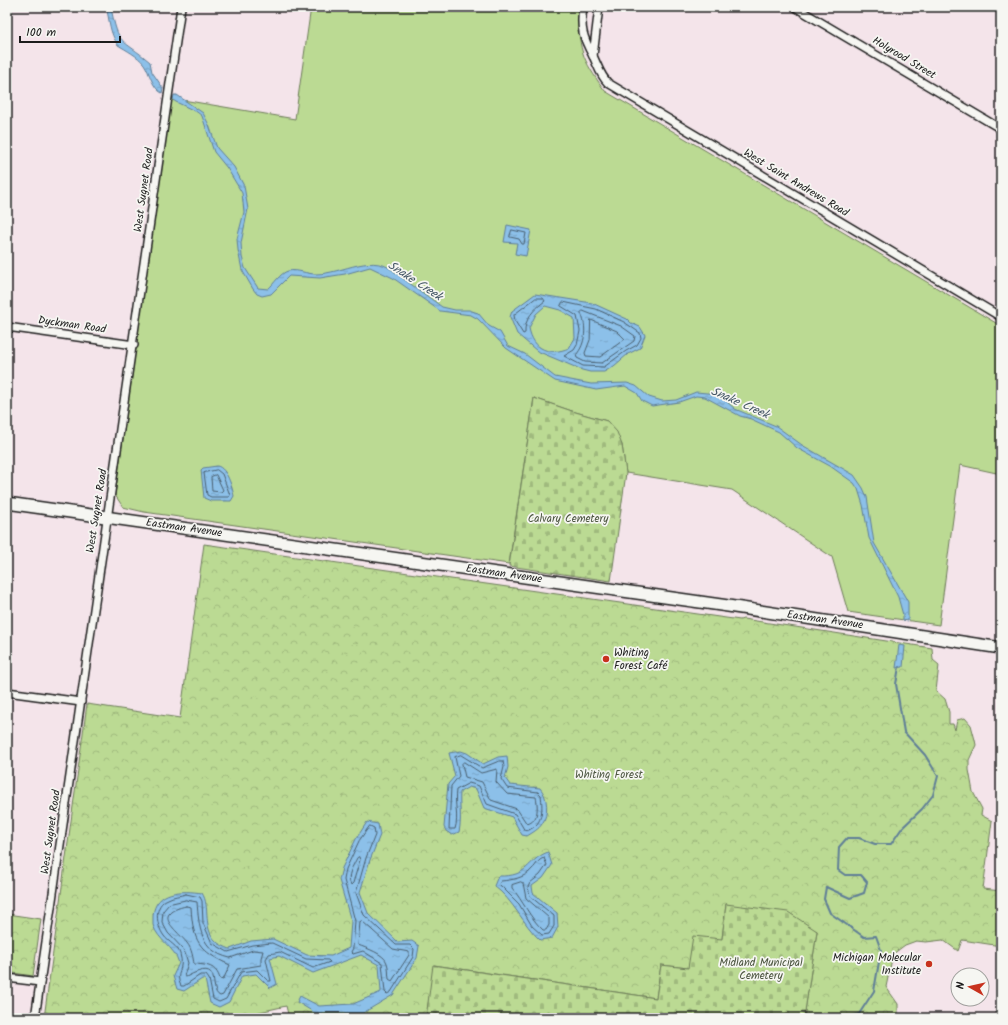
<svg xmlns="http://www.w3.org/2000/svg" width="1008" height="1025" viewBox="0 0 1008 1025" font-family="Kalam,sans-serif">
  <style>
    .green { fill: #bbda93; stroke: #6c7b58 }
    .forest { fill: url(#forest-crowns); stroke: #6c7b58 }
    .cemetery { fill: url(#cemetery-stones); stroke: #6c7b58 }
    .water { fill: url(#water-ripples); stroke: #5f7e97; fill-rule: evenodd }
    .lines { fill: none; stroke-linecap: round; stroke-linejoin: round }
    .shore { stroke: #495e6e; stroke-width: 1 }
    .stream { stroke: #5f7e97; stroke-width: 2 }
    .minor-casing { stroke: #1c1c1c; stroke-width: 10 }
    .primary-casing { stroke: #1c1c1c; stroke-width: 14 }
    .minor { stroke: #f6f6f2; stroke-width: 7 }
    .primary { stroke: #f6f6f2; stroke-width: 11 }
    .poi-dot { fill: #c8321e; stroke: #f6f6f2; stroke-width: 1.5 }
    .labels { text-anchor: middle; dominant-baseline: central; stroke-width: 3.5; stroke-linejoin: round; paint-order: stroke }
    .street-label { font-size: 11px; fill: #1c1c1c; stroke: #f6f6f2 }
    .park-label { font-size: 11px; fill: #4c5540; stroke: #f6f6f2 }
    .poi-label { font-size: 11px; fill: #1c1c1c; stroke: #f6f6f2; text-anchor: start }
    .water-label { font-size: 12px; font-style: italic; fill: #435564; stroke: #f6f6f2 }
  </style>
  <defs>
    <pattern id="forest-crowns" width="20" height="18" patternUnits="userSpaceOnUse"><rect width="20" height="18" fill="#bbda93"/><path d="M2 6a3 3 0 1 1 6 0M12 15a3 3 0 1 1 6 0" fill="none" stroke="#a0ba7e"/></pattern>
    <pattern id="cemetery-stones" width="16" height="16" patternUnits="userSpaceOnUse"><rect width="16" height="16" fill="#bbda93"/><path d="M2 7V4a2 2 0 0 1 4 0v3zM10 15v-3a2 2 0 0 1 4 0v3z" fill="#a0ba7e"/></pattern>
    <pattern id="water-ripples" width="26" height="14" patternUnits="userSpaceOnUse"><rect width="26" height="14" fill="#8cc0e9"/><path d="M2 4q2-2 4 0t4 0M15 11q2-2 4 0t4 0" fill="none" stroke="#78a4c7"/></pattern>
  </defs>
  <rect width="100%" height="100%" fill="#f4e4ea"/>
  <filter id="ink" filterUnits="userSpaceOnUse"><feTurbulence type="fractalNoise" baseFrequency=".025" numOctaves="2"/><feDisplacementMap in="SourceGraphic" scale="8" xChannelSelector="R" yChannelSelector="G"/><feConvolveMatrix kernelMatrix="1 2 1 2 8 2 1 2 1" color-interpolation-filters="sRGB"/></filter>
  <g filter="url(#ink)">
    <path class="green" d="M 311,7 L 581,7 C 576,47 582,59 605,91 L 1001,326 L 1001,474 L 960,465 L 939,625 L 848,612 L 832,557 L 732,490 L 626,473 L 622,445 L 607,421 L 572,411 L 534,398 L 509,564 L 144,512 L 123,507 L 115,495 L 171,98 L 295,119 Z"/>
    <g class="forest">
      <polygon points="204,544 740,620 743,619 932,648 933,660 939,665 936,691 945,699 949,712 949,724 953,724 955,730 957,720 965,718 971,725 975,740 976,745 969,760 969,770 973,792 982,809 981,815 992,821 983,889 1001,891 1001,946 962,940 958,951 943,940 926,942 916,941 905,945 893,954 886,987 898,1004 898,1018 804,1018 817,931 726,904 722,939 688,968 661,965 656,998 434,965 426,1018 289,1018 286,1006 233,1018 44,1018 87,704 180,718"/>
      <polygon points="7,914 41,919 33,976 7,972"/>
    </g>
    <g class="cemetery">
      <polygon points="534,398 572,411 607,421 617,432 622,445 626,473 611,581 509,566"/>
      <polygon points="726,904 788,912 817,931 804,1018 426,1018 433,965 656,998 661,965 688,968 693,936 722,939"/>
    </g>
    <g class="water">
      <path d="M 106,7 L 111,7 C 118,47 122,38 150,62 L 152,72 L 163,88 L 162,93 C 152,88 150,73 144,64 C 138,56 126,50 118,45 C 109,32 110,21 106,7 Z"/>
      <path d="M 174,95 L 177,95 L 203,113 L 209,125 L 217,148 L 234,167 L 244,186 L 248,209 L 241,243 L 242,257 L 245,268 L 258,288 L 268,289 C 274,284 280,273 288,271 C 298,269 306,274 316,274 C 343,274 374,250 397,274 L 442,307 L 455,310 L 469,310 L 478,313 L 489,326 L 500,332 L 508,346 L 525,354 L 555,377 L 591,384 L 627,383 L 636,386 L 649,397 L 662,401 L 676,400 L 696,392 L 718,394 L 735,409 L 776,426 L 802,445 L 854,475 L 863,488 L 867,497 L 874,543 L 908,602 L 908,621 L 903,620 L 903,615 L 898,597 L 869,538 L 863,505 L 858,489 L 854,483 L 830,466 L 797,448 L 779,432 L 751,419 L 740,416 L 705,397 L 696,396 L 679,402 L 652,406 L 642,401 L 637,393 L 625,386 L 596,390 L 555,381 L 506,348 L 478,319 L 471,315 L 440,311 L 393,278 L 370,267 L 345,274 L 320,278 L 289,276 L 271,294 L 262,296 L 257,294 L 253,289 L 242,270 L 238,250 L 237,239 L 244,212 L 242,193 L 227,168 L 214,152 L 202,116 L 197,112 L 176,102 L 173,100 Z"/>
      <polygon points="507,225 531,230 526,256 515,254 517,243 504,242"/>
      <path d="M 535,294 L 592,303 L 627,319 L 631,323 L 640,327 L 645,335 L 640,348 L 628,354 L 614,366 L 604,372 L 590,372 L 582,370 L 537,351 L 517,334 L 510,317 L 512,311 ZM 545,306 L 560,310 L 574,318 L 575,338 L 569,348 C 550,356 533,350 529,328 L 536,314 Z"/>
      <path d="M 217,466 C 227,468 232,487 234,496 L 231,501 L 211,501 L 204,498 L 201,470 L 203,468 Z"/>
      <polygon points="899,645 905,646 903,667 896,668"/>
      <path d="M 461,751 L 467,753 L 483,764 L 498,757 L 507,756 L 508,767 L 505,778 L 510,785 L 540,788 C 548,797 549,814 542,824 C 539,829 532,833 527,836 L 522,835 L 512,817 L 484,808 L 476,789 L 469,787 L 460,792 C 459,806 462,818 459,832 L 452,835 L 446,831 L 444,827 L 448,784 L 455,776 L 449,753 Z"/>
      <path d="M 367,822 L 378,824 L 380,835 L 370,860 L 360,892 L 368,913 L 398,942 L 412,941 L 419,946 L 417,958 L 393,995 L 363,1013 L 315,1013 L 297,1002 L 300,996 L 319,1006 L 353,1004 L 381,992 L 379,965 L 361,955 L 313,973 L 279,956 L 270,958 L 277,984 L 270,988 L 256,974 L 242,976 L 229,1002 L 219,1007 L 210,1003 L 205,979 L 202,979 L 184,991 L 177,989 L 173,976 L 179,963 C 174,946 158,941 153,925 C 153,922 153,919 153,916 C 155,890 182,890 202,893 C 211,907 202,928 216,941 C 219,945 226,947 230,949 L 251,941 L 273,939 L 307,955 L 331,956 L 349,948 L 351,921 L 339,880 L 342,868 L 356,839 Z"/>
      <path d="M 548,852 L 552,865 L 543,878 L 532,886 L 533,893 L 557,913 L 558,927 L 552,938 L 540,940 C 522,923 514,901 494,886 L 498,876 C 530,877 525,861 548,852 Z"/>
    </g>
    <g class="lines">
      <g class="shore">
        <polygon points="512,230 526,233 524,244 522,244 519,239 510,237"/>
        <path d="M 536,298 L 543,298 L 545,301 C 534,309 524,319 525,333 L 523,334 L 515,321 L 514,315 Z"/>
        <polygon points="563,302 596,309 624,322 640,333 641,338 637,345 626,351 604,367 583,366 564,356 574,350 577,345 580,331 577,316 561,306"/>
        <path d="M 583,311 L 621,326 L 635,336 L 634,341 L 602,363 L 585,362 L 577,358 L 576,355 C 586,344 587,326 581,313 Z"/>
        <polygon points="591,320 617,331 625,339 600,357 586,356 585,353 590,340"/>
        <polygon points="217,470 222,474 230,495 229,497 211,497 207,495 204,473"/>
        <polygon points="216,475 223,490 221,492 212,491 211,477"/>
        <path d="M 461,755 L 482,768 L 499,761 L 503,761 L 504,767 L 501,779 L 507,788 L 538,792 L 541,795 C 543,810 543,827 525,831 L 515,814 L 487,804 L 479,786 L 469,783 L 456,790 C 454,804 459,817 455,829 L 449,829 L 451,786 L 459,776 L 455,757 Z"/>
        <path d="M 464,762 L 481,773 L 497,769 L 496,782 L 507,794 L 536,797 C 538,807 539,821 527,824 L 517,809 L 491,800 L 482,782 L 465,777 L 462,764 Z"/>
        <polygon points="370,826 374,828 375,835 366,858 356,893 364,915 396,945 410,945 414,949 413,957 391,992 387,994 385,992 382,963 363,951 353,954 351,952 353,948 355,921 344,880 346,869 359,841"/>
        <path d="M 359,857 L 360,860 L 353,883 L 351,885 C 346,876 353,866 357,858 Z"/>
        <path d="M 544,858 L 547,865 L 540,875 L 530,883 L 528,887 L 530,896 L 554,916 L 554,926 L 549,934 L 542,935 L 532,926 L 519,904 L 499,884 L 501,881 C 512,880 525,878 532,869 C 537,865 537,860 544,858 Z"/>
        <path d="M 521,882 L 523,883 L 526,898 L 549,918 L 549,925 L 546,930 L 543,930 C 530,918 523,901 512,888 L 512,885 Z"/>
        <path d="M 186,894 L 200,897 L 202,901 L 203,923 L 212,943 L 228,952 L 252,945 L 272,943 L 306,959 L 328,960 L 330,962 L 313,968 L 280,952 L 269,954 L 266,959 L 271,981 L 268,981 L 257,970 L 241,972 L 226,999 L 219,1002 L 213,999 L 209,979 L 206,975 L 200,975 L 184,986 L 181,986 C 174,973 185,970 180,954 C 178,946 168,942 164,936 C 156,925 153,905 168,899 C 173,896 180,896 186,894 Z"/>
        <path d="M 186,900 L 197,902 C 199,927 200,951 230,958 L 253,950 L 263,951 L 261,958 L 261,965 L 237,969 L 223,995 L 220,996 C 207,990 225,956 186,977 L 184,976 L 188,963 L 184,950 L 168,933 L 162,922 L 163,911 L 169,904 Z"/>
        <path d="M 186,906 L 191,907 C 193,942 199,951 230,965 L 223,980 L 220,979 C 216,965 207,965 194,964 C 193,958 192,949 187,943 C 175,928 151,914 186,906 Z"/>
        <path d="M 362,921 L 393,949 L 409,952 L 409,955 L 392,981 L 389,979 C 388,974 389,968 387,963 C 385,954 366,948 358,945 L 360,922 Z"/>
      </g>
      <polyline class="stream" points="846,1018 859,1014 874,991 881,950 876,936 864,937 830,913 824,899 826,887 850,898 864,893 867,882 861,875 845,875 838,870 839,847 847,838 859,838 875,844 891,844 902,828 922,809 933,795 938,776 925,755 904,732 896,684 899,667"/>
      <g class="minor-casing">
        <g id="minor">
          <path d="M 583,7 C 580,28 583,38 593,56 C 598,66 600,75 608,83 L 1001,317"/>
          <polyline points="795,7 1001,129"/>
          <polyline points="593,56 599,7"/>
          <polyline points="7,327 134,345"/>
          <polyline points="7,692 81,702"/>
          <polyline points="7,978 40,982"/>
          <polyline points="35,1018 181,7"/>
        </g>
      </g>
      <g class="primary-casing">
        <polyline id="primary" points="7,503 728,606 1001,648"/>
      </g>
      <use href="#minor" class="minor"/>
      <use href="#primary" class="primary"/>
    </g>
  </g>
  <g class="poi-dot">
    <circle cx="606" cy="659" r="4"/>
    <circle cx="929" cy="964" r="4"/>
  </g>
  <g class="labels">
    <g class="street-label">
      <text transform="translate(904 58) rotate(31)">Holyrood Street</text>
      <text transform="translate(796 183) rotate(31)">West Saint Andrews Road</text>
      <text transform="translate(144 190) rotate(-82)">West Sugnet Road</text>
      <text transform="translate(72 325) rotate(8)">Dyckman Road</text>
      <text transform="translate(97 511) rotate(-81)">West Sugnet Road</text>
      <text transform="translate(184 528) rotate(8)">Eastman Avenue</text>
      <text transform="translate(504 574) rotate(8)">Eastman Avenue</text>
      <text transform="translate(825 620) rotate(8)">Eastman Avenue</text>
      <text transform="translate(51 832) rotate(-82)">West Sugnet Road</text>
    </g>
    <g class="park-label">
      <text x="568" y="519">Calvary Cemetery</text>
      <text x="609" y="775">Whiting Forest</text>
      <text x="761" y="963">Midland Municipal<tspan x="761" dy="13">Cemetery</tspan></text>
    </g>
    <g class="poi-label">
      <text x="614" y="653">Whiting<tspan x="614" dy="13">Forest Café</tspan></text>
      <text x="921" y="958" text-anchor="end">Michigan Molecular<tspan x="921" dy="13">Institute</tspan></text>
    </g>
    <g class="water-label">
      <text transform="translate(415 281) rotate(33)">Snake Creek</text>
      <text transform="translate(740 403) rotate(24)">Snake Creek</text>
    </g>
  </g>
  <rect width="1008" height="1025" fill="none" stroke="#f6f6f2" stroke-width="24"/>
  <rect x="12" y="12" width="984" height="1001" fill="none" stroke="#1c1c1c" stroke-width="1.5" filter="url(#ink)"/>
  <g transform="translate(970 987) rotate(278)"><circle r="19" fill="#f6f6f2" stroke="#9f9f9c"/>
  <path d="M0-3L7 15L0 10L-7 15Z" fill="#c8321e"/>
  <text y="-6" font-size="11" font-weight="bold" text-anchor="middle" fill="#1c1c1c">N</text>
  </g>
  <path d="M20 36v6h100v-6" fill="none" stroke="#1c1c1c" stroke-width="2"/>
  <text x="26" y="36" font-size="12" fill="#1c1c1c" stroke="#f6f6f2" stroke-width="3" paint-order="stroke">100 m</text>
</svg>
